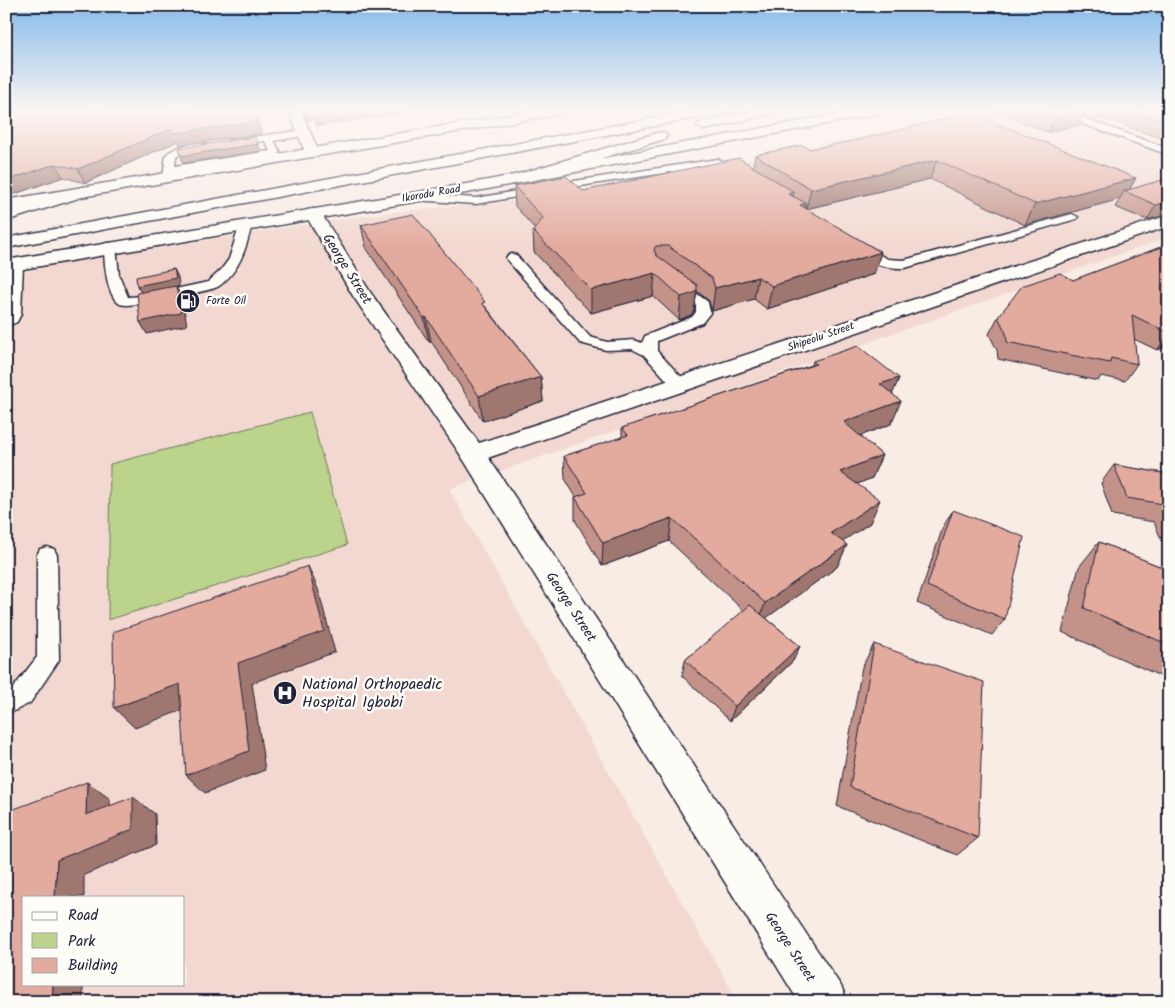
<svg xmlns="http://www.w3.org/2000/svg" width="1175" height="1008" viewBox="0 0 1175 1008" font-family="Kalam,sans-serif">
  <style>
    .built { fill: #f2d8d0; fill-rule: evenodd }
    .green { fill: #bbd38a; stroke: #6e7a62 }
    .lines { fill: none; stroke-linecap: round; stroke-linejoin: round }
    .lane-casing { stroke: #22223b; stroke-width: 3 }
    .street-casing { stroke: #22223b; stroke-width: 3 }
    .secondary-casing { stroke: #22223b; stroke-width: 3 }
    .primary-casing { stroke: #22223b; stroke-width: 3 }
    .highway-casing { stroke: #22223b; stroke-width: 3 }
    .lane { fill: #fdfcf7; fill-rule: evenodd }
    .street { fill: #fdfcf7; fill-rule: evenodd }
    .secondary { fill: #fdfcf7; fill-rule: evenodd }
    .primary { fill: #fdfcf7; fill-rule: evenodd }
    .highway { fill: #fdfcf7; fill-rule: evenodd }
    .wall { fill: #c39288; stroke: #22223b }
    .shaded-wall { fill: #9f776f; stroke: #22223b }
    .building { fill: #e3aa9e; stroke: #22223b }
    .labels { text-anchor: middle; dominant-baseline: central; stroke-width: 5; stroke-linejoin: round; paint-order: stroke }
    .far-street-label { font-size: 11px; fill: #22223b; stroke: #fdfcf7 }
    .far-poi-label { font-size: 11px; fill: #22223b; stroke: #fdfcf7; text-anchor: start }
    .street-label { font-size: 14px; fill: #22223b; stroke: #fdfcf7 }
    .near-poi-label { font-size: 16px; fill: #22223b; stroke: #fdfcf7; text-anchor: start }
  </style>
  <rect width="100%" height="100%" fill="#f8ece5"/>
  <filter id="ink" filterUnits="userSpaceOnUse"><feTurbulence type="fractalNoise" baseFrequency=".02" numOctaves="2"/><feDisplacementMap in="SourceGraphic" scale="10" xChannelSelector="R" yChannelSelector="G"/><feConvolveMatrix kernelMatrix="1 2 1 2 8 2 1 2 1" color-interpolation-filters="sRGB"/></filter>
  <g filter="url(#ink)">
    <path class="built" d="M 990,109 L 1169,109 L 1169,237 L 449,489 L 738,1002 L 6,1002 L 6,284 L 20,274 L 50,265 L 301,225 L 384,213 L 593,192 ZM 24,897 L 184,897 L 184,984 L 24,984 Z"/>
    <polygon class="green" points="310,412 347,545 108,620 110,464"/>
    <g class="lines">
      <g class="lane-casing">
        <g id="lane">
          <polygon points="1058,109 1169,149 1169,155 1055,114 1054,112"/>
          <path d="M 305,130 L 308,131 L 308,135 L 274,141 L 280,151 L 277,155 L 174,172 L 172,179 L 168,180 L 163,177 L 166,155 C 173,147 201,139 210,146 C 200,153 186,149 176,156 L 175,166 L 270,151 L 265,141 L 232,145 L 229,144 L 229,140 Z"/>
          <polygon points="718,159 745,174 740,177 716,165 561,189 556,186 561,183"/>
          <polygon points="540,187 545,190 544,192 476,204 414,200 408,197 414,194 476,198"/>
          <path d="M 1072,214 L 1078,217 L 1076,219 L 905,268 C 886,269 862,262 850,247 L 856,243 L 888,259 L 904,260 Z"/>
          <path d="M 246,220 L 252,224 C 247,245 241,267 224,282 C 221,285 218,287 215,288 C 202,292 128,309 120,304 C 106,296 104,260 104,246 L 106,243 L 114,243 L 116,246 L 119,275 L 128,297 L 143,296 L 208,282 L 221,270 L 229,259 L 240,224 Z"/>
          <polygon points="512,254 516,255 590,337 607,342 634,340 642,343 645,336 692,317 696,312 696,306 671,288 669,285 671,282 681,282 708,302 710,313 702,323 657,341 657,351 686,382 688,385 686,388 674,388 644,355 632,349 606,350 580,343 508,261 506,258 508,255"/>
          <polygon points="17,260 23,264 21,314 17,322 6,327 11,264"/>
          <polygon points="47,547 54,549 57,555 59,660 30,703 6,715 6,691 14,687 37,657 37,555 40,549"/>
        </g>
      </g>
      <g class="street-casing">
        <polygon id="street" points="473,445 482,448 841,986 848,1002 799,1002 460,454 464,448"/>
      </g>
      <g class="secondary-casing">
        <g id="secondary">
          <polygon points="288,109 300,109 319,152 317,155 307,155 305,152"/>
          <polygon points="313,209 319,210 372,295 479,443 1169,215 1169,226 473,463 464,460 353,296 305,214 307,210"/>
        </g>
      </g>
      <g class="primary-casing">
        <g id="primary">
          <polygon points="544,109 572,109 566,113 6,210 6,200"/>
          <polygon points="864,109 889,109 883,113 472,192 6,272 6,260 472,183"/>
        </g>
      </g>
      <g class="highway-casing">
        <g id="highway">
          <polygon points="703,109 729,109 723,113 6,248 6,238"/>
          <polygon points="760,109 782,109 781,112 704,130 697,126 699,123"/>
          <polygon points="660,132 665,133 667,136 665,139 525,181 515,181 512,178 515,175"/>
          <polygon points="82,187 88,189 90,192 88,195 6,221 6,210"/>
        </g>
      </g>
      <use href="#lane" class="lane"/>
      <use href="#street" class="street"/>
      <use href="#secondary" class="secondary"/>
      <use href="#primary" class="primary"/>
      <use href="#highway" class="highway"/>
    </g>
    <g class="wall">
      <polygon points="6,109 262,134 180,145 178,141 85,183 63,177 6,197"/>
      <polygon points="302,109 409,109 410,111 317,126 313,119 307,120"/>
      <polygon points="994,109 1169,109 1169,141 1103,118 1095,120 1083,116 1079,125 1048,132 993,111"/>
      <polygon points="810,149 1136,178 1129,190 1169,178 1169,214 1147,220 1115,207 1120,199 1025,225 930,179 806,209 805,208 805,209 881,252 874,274 767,309 754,299 712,311 709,301 697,291 694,311 691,315 679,320 653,296 591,313 534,252 533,231 535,229 515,206 514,186 583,191 753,167 755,155"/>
      <polygon points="361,225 486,307 541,377 543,401 483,421 431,341 429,342 366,248"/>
      <polygon points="1169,244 1169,346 1157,350 1134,339 1137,364 1125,381 1101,376 1098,381 998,359 997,350 989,334 998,317 1073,280"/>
      <polygon points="813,361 899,378 892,394 891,424 860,436 882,455 872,478 857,484 870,523 842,541 847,545 837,567 766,618 800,646 793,661 730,721 682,676 685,660 744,611 669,541 602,566 575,520 575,497 576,497 565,479 564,456 622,437 622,428 812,365"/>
      <polygon points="1114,465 1169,474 1169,540 1161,539 1154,522 1112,515 1101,483"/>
      <polygon points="953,510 1005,619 992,635 917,603 943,527"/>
      <polygon points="1099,542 1169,570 1169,680 1062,632 1079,567"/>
      <polygon points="874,644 978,838 957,855 837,806 862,667"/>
    </g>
    <g class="shaded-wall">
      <polygon points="254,109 262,134 180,145 178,141 85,183 78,169 173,128"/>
      <polygon points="304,109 310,109 313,119 307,120"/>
      <polygon points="338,109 409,109 410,111 317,126 314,112"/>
      <polygon points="1101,109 1108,109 1103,118 1095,120"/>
      <polygon points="1086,110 1079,125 1048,132 1055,117"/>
      <polygon points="258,144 261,151 183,163 181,156"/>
      <polygon points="937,160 930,179 806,209 811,189"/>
      <polygon points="55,164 63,177 6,197 6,181"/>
      <polygon points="1136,178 1127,193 1124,191 1120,199 1025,225 1035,204"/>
      <polygon points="794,192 790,213 788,194"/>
      <polygon points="1169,201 1169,214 1147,220 1156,205"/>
      <polygon points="806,203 801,224 800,205"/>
      <polygon points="881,252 874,274 767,309 772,286"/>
      <polygon points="174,269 178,277 179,286 176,287 182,298 187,325 147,334 140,322 142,294 137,286"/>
      <polygon points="655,273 653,296 591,313 591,290"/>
      <polygon points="758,277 754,299 712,311 715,288"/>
      <polygon points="697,289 694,311 691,315 679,320 681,297"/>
      <polygon points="426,317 431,341 429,342 424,318"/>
      <polygon points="1169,334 1169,346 1157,350"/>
      <polygon points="541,377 543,401 483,421 479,396"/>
      <polygon points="899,378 890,400 880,384"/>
      <polygon points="901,401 891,424 836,445 844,422"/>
      <polygon points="882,455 872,478 832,494 840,472"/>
      <polygon points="880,500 870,523 822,555 831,533"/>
      <polygon points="672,518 669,541 602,566 603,543"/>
      <polygon points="847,545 837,567 758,624 765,603"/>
      <polygon points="308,566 318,589 335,652 252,683 265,770 205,793 186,775 238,663"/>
      <polygon points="800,646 793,661 730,721 735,706"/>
      <polygon points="180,684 198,704 135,728 114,708"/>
      <polygon points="87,782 110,799 111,832 86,815"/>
      <polygon points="133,797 155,814 156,845 84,875 84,897 55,897 57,860"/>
      <polygon points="11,878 24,900 6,907 6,880"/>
      <polygon points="53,984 83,984 83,1002 52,1002"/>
    </g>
    <g class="building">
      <polygon points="6,109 254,109 258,122 174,133 173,128 78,169 55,164 6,181"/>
      <polygon points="311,109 338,109 314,112"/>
      <polygon points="1032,109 1083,109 1086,110 1055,117"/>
      <polygon points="1126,109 1169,109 1169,123"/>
      <polygon points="970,113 1136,178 1035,204 937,160 811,189 755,155 803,145 810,149 853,141"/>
      <polygon points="255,137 258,144 181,156 179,148"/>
      <polygon points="739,158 794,192 788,194 806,203 800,205 881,252 772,286 758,277 715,288 712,278 668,246 656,246 654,250 656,255 697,285 697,289 694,293 681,297 655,273 591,290 533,231 543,218 514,186 566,176 583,191"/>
      <polygon points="1169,178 1169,201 1156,205 1124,191"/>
      <polygon points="413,214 485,302 482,303 541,377 479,396 426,317 424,318 361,225"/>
      <polygon points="1169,244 1169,333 1132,315 1137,364 1111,358 1110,363 1007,342 1006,333 998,317 1022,286 1060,273 1073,280"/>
      <polygon points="174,269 176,278 137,286 136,277"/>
      <polygon points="176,286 181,313 140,322 137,293"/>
      <polygon points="858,346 899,378 880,384 901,401 844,422 882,455 840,472 880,500 831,533 847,545 765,603 672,518 603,543 575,497 587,493 564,456 628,435 622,428 816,364 813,361"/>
      <polygon points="1114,465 1169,474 1169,505 1127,498"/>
      <polygon points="953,510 1024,537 1005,619 927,586"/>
      <polygon points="1099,542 1169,570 1169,645 1084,608"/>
      <polygon points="308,566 324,631 238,663 249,751 186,775 180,684 114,708 113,632"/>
      <polygon points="750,605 800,646 735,706 685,660"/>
      <polygon points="874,644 984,682 978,838 850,787"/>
      <polygon points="87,782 86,815 133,797 133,829 57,860 55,897 24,897 24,984 53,984 52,1002 6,1002 6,948 11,878 6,880 6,812"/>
    </g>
  </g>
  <linearGradient id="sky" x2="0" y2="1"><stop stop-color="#84baea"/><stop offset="0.44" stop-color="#fcf6f3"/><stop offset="1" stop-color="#fcf6f3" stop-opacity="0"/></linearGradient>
  <rect width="1175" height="250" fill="url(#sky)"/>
  <defs>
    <g id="fuel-disc" transform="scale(1.25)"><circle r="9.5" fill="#22223b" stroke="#fdfcf7"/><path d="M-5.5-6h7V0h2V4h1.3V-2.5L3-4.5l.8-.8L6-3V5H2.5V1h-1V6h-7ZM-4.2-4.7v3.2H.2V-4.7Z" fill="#fff"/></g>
    <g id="hospital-disc" transform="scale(1.25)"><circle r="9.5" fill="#22223b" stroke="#fdfcf7"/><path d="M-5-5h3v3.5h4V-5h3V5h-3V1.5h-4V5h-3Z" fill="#fff"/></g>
  </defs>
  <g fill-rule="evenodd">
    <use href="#fuel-disc" x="188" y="301"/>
    <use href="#hospital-disc" x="285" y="693"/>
  </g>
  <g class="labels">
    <g class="far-street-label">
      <text transform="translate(431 194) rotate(-10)">Ikorodu Road</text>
      <text transform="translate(821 337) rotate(-19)">Shipeolu Street</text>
    </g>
    <g class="far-poi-label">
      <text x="206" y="301">Forte Oil</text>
    </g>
    <g class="street-label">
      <text transform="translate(347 269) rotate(58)">George Street</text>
      <text transform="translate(571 607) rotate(57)">George Street</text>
      <text transform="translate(790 947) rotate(57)">George Street</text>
    </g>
    <g class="near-poi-label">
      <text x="302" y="684">National Orthopaedic<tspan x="302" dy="18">Hospital Igbobi</tspan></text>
    </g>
  </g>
  <rect width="1175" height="1008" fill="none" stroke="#fdfcf7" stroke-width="25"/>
  <rect x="12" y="12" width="1150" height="983" fill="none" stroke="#22223b" stroke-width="2" filter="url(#ink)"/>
  <rect x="22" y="896" width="162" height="90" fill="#fdfcf7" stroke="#a5a5ac"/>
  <rect x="32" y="912" width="25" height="8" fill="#fdfcf7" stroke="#a5a5ac"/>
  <text x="68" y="920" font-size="15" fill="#22223b">Road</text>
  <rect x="32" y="933" width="25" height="15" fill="#bbd38a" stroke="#a5a5ac"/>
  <text x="68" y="946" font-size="15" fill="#22223b">Park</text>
  <rect x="32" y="958" width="25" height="15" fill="#e3aa9e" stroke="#a5a5ac"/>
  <text x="68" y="970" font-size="15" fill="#22223b">Building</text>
</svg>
